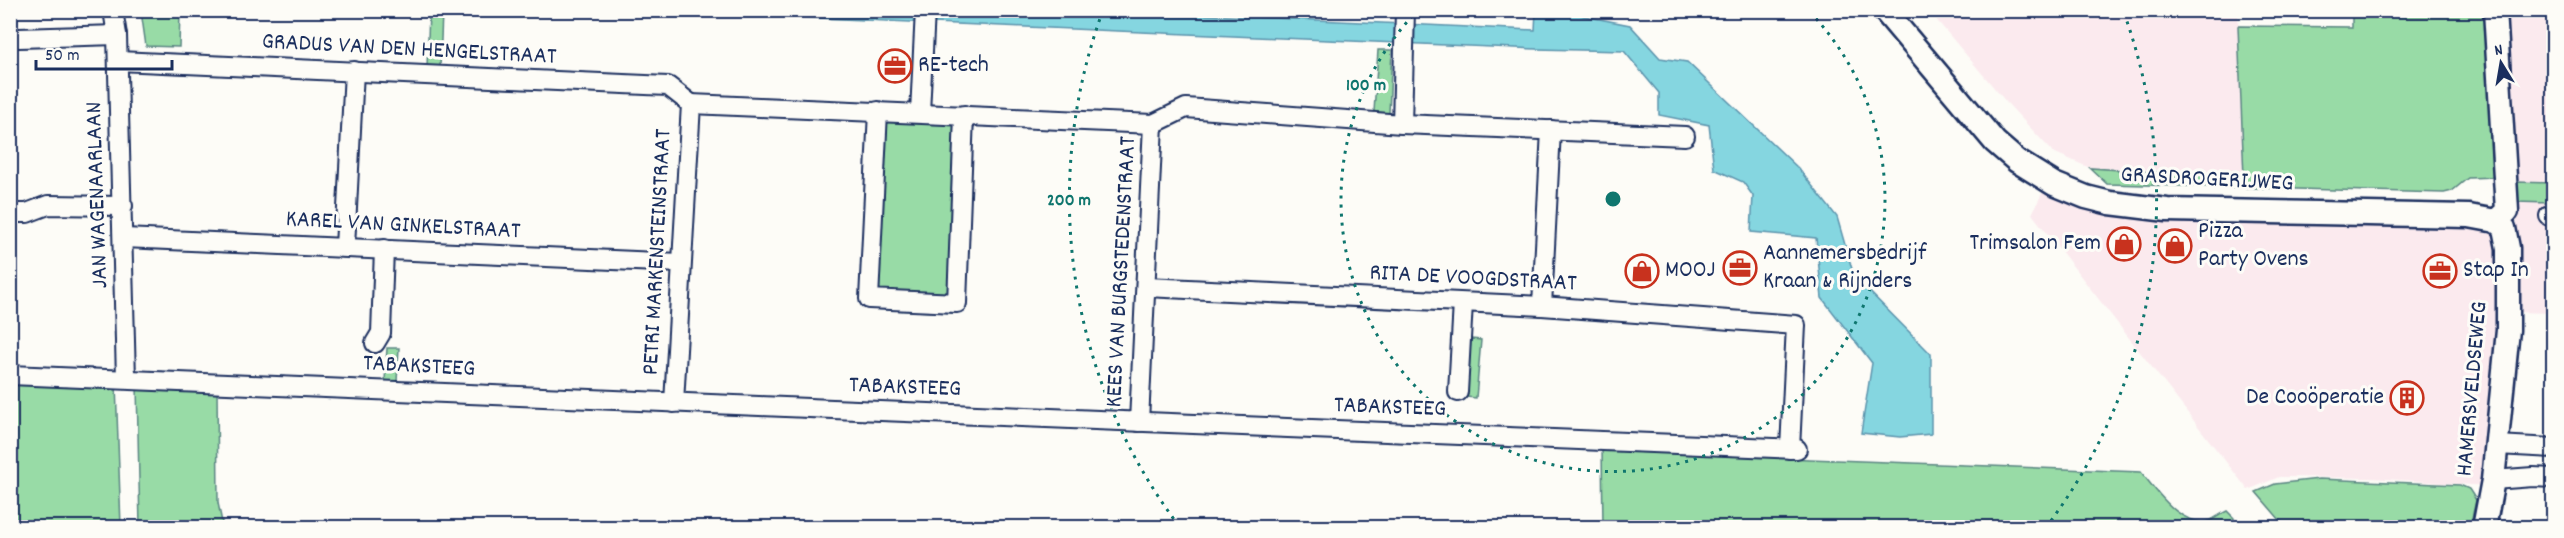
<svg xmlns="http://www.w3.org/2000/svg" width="2564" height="538" viewBox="0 0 2564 538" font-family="Dekko,sans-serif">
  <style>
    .built { fill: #fbeaee }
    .green { fill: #98dba6; stroke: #5a8582; stroke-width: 1.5 }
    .water { fill: #85d6e0; stroke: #5b93ac; stroke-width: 1.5 }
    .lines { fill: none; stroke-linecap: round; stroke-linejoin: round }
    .minor-casing { stroke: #1b2f5e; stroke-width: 22 }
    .tertiary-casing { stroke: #1b2f5e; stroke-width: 27 }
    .minor { stroke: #fdfcf7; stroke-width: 18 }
    .tertiary { stroke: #fdfcf7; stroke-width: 22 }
    .ring { fill: none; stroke: #0f766e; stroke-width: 3; stroke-dasharray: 3 6 }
    .labels { text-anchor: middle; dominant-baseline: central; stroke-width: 6; stroke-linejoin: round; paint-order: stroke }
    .street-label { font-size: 24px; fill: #1b2f5e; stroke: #fdfcf7 }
    .poi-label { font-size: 24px; fill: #1b2f5e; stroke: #fdfcf7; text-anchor: start }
    .centre { fill: #0f766e; stroke: #fdfcf7; stroke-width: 3 }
    .ring-label { font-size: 18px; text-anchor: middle; font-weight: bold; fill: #0f766e; stroke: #fdfcf7; stroke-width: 6; stroke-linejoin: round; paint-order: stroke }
  </style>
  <rect width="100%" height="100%" fill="#fdfcf7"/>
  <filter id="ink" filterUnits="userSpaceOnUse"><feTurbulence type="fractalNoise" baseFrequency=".0167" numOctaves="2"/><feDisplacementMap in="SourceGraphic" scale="12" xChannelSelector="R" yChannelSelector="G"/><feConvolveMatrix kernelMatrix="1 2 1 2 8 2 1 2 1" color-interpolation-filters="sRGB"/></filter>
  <g filter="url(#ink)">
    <g class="built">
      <polygon points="1929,11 2238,11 2244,178 2090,168 2053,152 2007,103"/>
      <polygon points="2506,11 2553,11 2553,313 2515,312 2486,486 2372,478 2279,477 2248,490 2032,214 2043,191 2099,210 2517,229"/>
    </g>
    <g class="green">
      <polygon points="141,11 180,11 179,47 146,46"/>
      <polygon points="429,11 442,11 440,68 427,68"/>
      <polygon points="2352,11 2484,11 2495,177 2468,178 2452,191 2444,193 2107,184 2090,168 2244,178 2238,26 2352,27"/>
      <polygon points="1378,50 1392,50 1389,113 1374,112"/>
      <polygon points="883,119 963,122 954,313 874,309"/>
      <polygon points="2516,182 2553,183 2553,203 2517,202"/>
      <polygon points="1471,339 1481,340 1476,398 1466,397"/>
      <polygon points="387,348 399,348 397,381 385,381"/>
      <polygon points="11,381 116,384 121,527 11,528"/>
      <polygon points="137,385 217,388 218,503 223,527 140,527"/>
      <path d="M 1602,446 L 1660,453 L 2141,472 C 2156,490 2182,530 2211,520 C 2216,518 2222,513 2227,511 L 2234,518 L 2233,527 L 1603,527 Z"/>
      <polygon points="2319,479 2460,485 2469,489 2476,500 2470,527 2286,527 2256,492 2275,484"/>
    </g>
    <polygon class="water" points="1102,10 1535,30 1536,11 1569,10 1584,16 1630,25 1660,58 1687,62 1798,168 1837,217 1854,276 1931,354 1931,434 1900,437 1861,433 1872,363 1822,298 1816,238 1751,232 1753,196 1743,182 1714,169 1709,125 1659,115 1659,93 1624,51 1536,49 658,11"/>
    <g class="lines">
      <g class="minor-casing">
        <g id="minor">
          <polyline points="113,10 117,35 126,379"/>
          <polyline points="19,38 117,35"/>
          <polyline points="118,61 668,86 691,104"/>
          <polyline points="691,104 1153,124 1186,108 1402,124 1685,136"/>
          <polyline points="878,111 869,299 957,303 964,115"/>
          <polyline points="920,113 925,10"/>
          <polyline points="1402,124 1405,10"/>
          <polyline points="10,213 27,213 48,205 123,206"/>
          <polyline points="2549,216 2554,217"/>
          <polyline points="124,238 680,263"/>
          <polyline points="345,247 354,71"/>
          <polyline points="1146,287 1542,306 1796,325 1790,449"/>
          <polyline points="1542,306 1551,130"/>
          <polyline points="375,343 381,333 384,249"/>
          <polyline points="10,375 1797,449"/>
          <polyline points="1458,392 1463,303"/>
          <polyline points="674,403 691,104"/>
          <polyline points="1139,422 1153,124"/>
          <polyline points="2497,445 2554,448"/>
          <polyline points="2493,480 2533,477 2554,478"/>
        </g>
      </g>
      <g class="tertiary-casing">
        <g id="tertiary">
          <polyline points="1884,10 1995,142 2017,161 2054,184 2086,197 2110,203 2167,210 2469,216 2496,221"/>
          <polyline points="2495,10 2507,211 2496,221"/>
          <polyline points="2484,528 2493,480 2508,330 2508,248 2504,228 2496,221"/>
        </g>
      </g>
      <use href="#minor" class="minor"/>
      <use href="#tertiary" class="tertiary"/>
    </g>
  </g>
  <g class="ring">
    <path d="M1810 12A272 272 0 1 1 1416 12"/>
    <path d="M1179 526A544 544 0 0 1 1102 13M2124 13A544 544 0 0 1 2047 526"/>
  </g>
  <defs>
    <g id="office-ring" transform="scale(1.725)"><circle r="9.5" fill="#fdfcf7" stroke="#c8321e" stroke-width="1.5"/><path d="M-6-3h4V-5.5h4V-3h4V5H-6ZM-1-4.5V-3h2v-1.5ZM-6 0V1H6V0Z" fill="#c8321e"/></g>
    <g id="shop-ring" transform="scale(1.725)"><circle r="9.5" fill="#fdfcf7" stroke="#c8321e" stroke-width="1.5"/><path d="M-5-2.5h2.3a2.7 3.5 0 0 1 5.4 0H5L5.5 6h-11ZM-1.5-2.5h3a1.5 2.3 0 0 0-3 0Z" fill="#c8321e"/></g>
    <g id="building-ring" transform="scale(1.725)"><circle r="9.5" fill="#fdfcf7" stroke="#c8321e" stroke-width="1.5"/><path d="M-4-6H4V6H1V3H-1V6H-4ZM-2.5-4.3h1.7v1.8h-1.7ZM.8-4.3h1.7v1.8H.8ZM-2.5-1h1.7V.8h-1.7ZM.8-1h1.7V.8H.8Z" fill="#c8321e"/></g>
  </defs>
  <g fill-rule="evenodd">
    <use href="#office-ring" x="895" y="66"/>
    <use href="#shop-ring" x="2124" y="244"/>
    <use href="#shop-ring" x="2175" y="246"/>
    <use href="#office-ring" x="1740" y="268"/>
    <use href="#shop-ring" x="1642" y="271"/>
    <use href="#office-ring" x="2440" y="271"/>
    <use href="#building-ring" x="2407" y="398"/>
  </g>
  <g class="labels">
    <g class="street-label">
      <text transform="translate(409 50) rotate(3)">GRADUS VAN DEN HENGELSTRAAT</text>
      <text transform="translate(2207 180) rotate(3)">GRASDROGERIJWEG</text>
      <text transform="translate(98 195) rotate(-92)">JAN WAGENAARLAAN</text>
      <text transform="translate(403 226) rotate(3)">KAREL VAN GINKELSTRAAT</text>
      <text transform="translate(658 252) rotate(-87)">PETRI MARKENSTEINSTRAAT</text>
      <text transform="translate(1122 272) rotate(-87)">KEES VAN BURGSTEDENSTRAAT</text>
      <text transform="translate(1473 279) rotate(3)">RITA DE VOOGDSTRAAT</text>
      <text transform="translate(419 367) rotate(3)">TABAKSTEEG</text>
      <text transform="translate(905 388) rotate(2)">TABAKSTEEG</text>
      <text transform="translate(2473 389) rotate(-85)">HAMERSVELDSEWEG</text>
      <text transform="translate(1390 408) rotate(2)">TABAKSTEEG</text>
    </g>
    <g class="poi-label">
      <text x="918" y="66">RE-tech</text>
      <text x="2198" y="232">Pizza<tspan x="2198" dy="28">Party Ovens</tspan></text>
      <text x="2101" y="244" text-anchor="end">Trimsalon Fem</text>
      <text x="1763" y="254">Aannemersbedrijf<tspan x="1763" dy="28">Kraan &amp; Rijnders</tspan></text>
      <text x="1665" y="271">MOOJ</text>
      <text x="2463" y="271">Stap In</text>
      <text x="2384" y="398" text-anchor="end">De Cooöperatie</text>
    </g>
  </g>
  <circle cx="1613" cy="199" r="9" class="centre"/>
  <g class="ring-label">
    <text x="1366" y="90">100 m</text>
    <text x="1069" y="205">200 m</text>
  </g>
  <rect width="2564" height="538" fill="none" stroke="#fdfcf7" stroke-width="36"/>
  <rect x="18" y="18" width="2528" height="502" fill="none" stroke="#1b2f5e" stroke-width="2" filter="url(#ink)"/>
  <g transform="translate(2501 63) rotate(349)" stroke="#fdfcf7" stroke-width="4.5" paint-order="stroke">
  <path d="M0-4.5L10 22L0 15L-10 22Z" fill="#1b2f5e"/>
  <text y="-9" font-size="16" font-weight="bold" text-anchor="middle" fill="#1b2f5e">N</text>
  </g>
  <path d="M36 60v9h136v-9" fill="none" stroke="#1b2f5e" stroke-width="3"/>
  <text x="45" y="60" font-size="18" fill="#1b2f5e" stroke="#fdfcf7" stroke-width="4.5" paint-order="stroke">50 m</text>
</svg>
